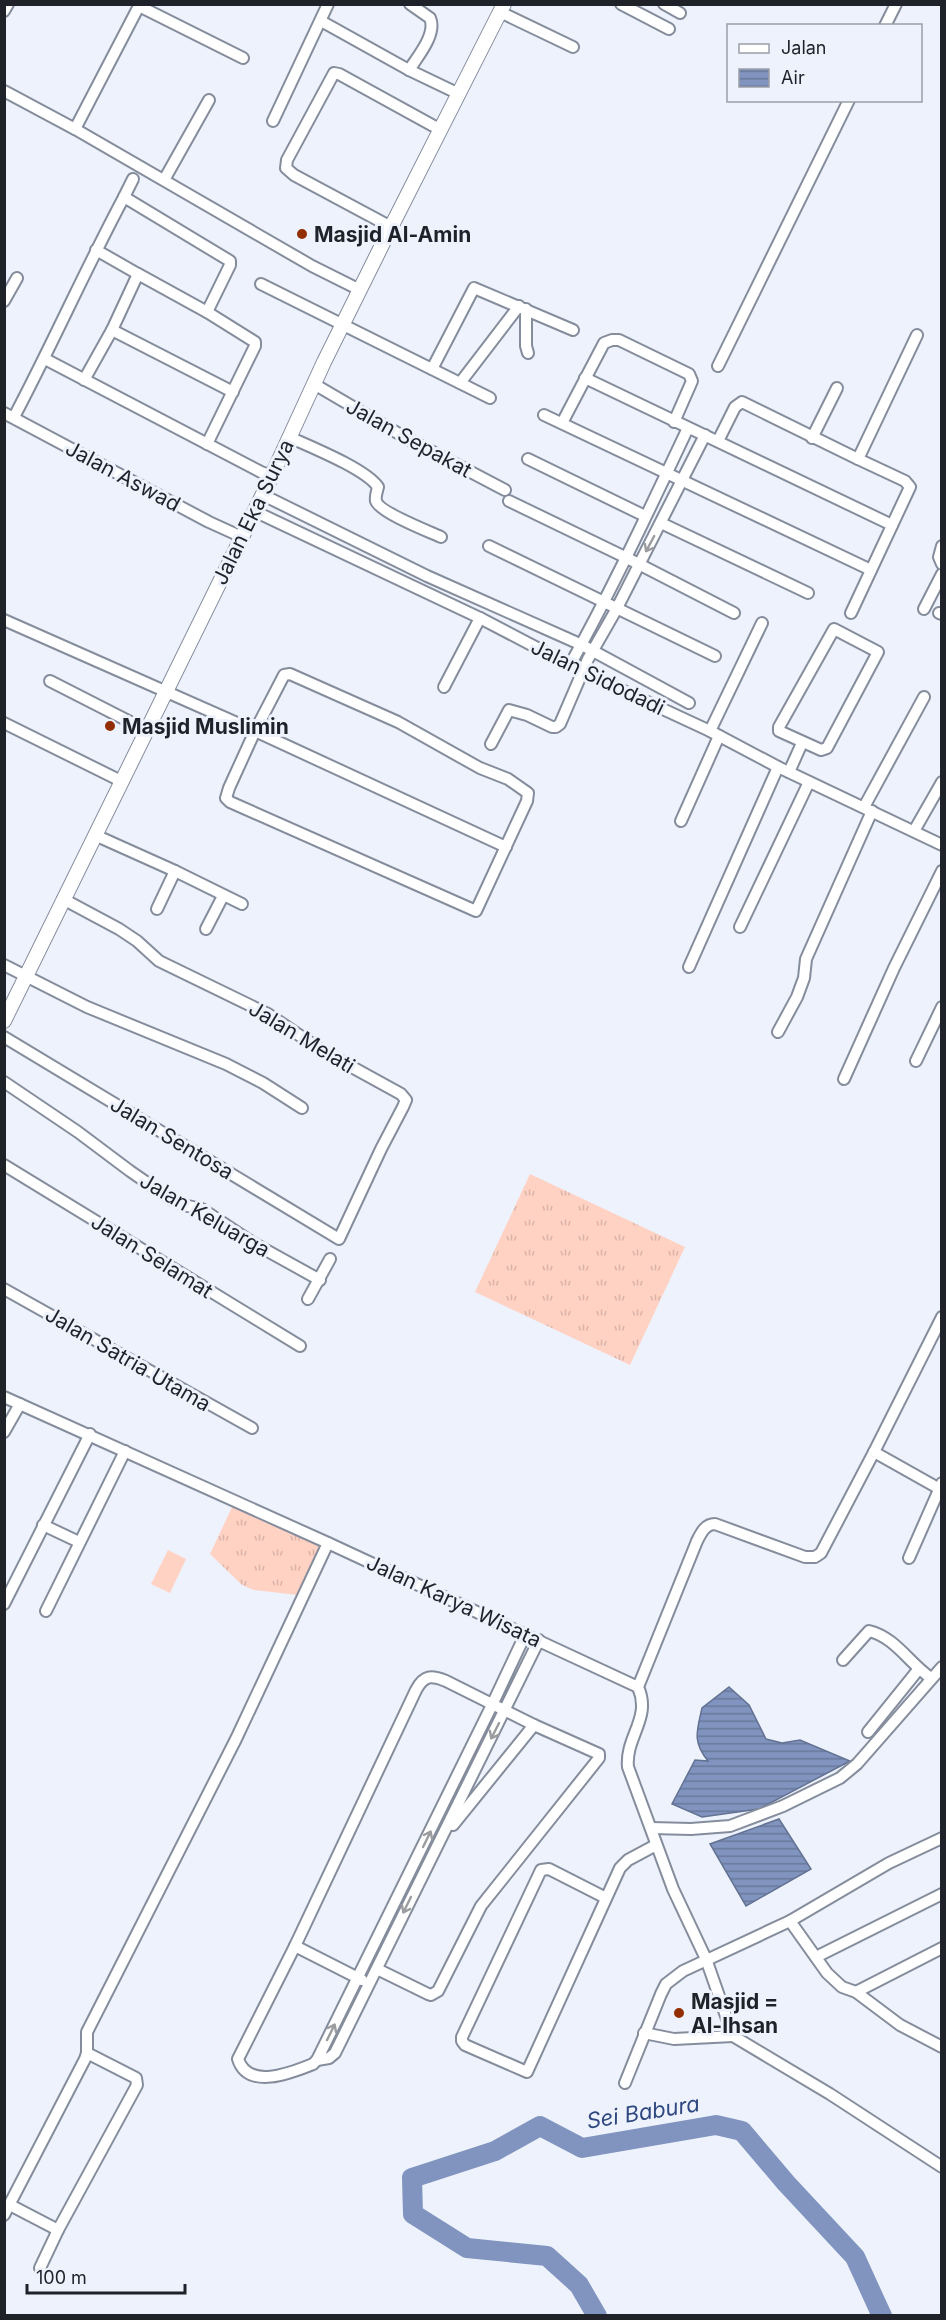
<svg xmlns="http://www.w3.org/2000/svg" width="946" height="2320" viewBox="0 0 946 2320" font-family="Inter,sans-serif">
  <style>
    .grass { fill: url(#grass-tufts) }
    .garden { fill: #ffd2c4 }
    .water { fill: url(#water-rules); stroke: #637292; stroke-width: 1.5 }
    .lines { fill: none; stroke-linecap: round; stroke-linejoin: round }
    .river { stroke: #8094bf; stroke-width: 20 }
    .minor-casing { stroke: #858d9d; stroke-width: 14 }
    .tertiary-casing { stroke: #858d9d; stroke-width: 16 }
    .minor { stroke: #fff; stroke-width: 10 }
    .tertiary { stroke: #fff; stroke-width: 14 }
    .oneway { stroke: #9a9c9e }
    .poi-dot { fill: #932e00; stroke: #edf2fd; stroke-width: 2 }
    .labels { text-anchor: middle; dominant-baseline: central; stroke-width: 6; stroke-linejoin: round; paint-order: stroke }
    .poi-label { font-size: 21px; font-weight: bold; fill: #1f2228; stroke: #edf2fd; text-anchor: start }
    .street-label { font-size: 21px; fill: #1f2228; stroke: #edf2fd }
    .water-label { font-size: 22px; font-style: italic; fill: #304880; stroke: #edf2fd }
  </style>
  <defs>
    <pattern id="grass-tufts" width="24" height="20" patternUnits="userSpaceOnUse" patternTransform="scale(1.5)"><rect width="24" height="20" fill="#ffd2c4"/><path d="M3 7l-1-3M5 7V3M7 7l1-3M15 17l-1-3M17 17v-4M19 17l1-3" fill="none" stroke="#dab4a8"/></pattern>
    <pattern id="water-rules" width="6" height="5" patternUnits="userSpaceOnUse" patternTransform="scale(1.5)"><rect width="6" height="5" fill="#8094bf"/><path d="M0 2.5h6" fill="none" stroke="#68789b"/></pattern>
  </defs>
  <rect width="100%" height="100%" fill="#edf2fd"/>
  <g class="grass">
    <polygon points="530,1174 685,1247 630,1365 475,1292"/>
    <polygon points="233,1505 321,1546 298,1595 254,1590 242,1585 210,1554"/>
  </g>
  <polygon class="garden" points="168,1550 186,1559 170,1593 151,1584"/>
  <g class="water">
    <path d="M 729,1687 L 749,1705 L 766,1739 L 782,1743 L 800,1740 L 850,1761 L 759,1809 L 702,1817 L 672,1804 L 695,1760 L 708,1761 C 692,1741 697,1731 702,1708 Z"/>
    <polygon points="779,1819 811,1869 746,1906 710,1844"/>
  </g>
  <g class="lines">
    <polyline class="river" points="597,2316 579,2285 547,2256 467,2248 413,2214 412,2178 495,2151 540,2126 582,2148 716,2125 742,2131 786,2183 855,2257 882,2316"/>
    <g class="minor-casing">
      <g id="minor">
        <polyline points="621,4 669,29"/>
        <polyline points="664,4 680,13"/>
        <polyline points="139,6 243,58"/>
        <polyline points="4,11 8,4"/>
        <polyline points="500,12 573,47"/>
        <polyline points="321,21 409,70 457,93"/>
        <polyline points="885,26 896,4"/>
        <path d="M 409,70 C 418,56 437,34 430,18 L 410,4"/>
        <polyline points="4,91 75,129 312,266 360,290"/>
        <polyline points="273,121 328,4"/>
        <polyline points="75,129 140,4"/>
        <polyline points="164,180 209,100"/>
        <polyline points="124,197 133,179"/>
        <polyline points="391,227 294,175 286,168 287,160 334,73 339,74 439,129"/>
        <polyline points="96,250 138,274"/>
        <polyline points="261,284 490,398"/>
        <polyline points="4,301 17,278"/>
        <polyline points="526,309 526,346 528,353"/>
        <polyline points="112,330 233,392"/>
        <polyline points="45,359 261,472 272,476"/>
        <polyline points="718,366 849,100"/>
        <polyline points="432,369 474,288 573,330"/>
        <polyline points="585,378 892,525"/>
        <polyline points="84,380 112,330 138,274 207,312 255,342 255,346 207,444"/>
        <polyline points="460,383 519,306"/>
        <polyline points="314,384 406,438 505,490"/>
        <polyline points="4,413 209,522 242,537"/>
        <polyline points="544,415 871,570"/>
        <path d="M 14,417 C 52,345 85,270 124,197 L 230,261 L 230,265 L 207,312"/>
        <polyline points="562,423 604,343 612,340 619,340 689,374 692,381 674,422"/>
        <path d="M 289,437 C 311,447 366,469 378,487 C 377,491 375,497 376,501 C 379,512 430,532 441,537"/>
        <polyline points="812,438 837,388"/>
        <polyline points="718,441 735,407 742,402 858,459"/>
        <polyline points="528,459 645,516"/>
        <polyline points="263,495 427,576 582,645 689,703"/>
        <polyline points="509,501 627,558 734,613"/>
        <polyline points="254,511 480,618 583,672 710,731 778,767 942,845"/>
        <polyline points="661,523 808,593"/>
        <polyline points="489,546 715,656"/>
        <polyline points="942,546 939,557 942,564"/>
        <polyline points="924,609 942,574"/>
        <polyline points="851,613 910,487 905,481 858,459 917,335"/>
        <polyline points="939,613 942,614"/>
        <polyline points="4,620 255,731 506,847"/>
        <polygon points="834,629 878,652 827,748 821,750 779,731 779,727"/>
        <path d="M 570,665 C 613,588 650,508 688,428"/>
        <polygon points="290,674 398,722 480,768 508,779 528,793 527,801 476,911 230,802 226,798 229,788 255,731 284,675"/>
        <polyline points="50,681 146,730"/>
        <polyline points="444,687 480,618"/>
        <polyline points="4,723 121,781"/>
        <polyline points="710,731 762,623"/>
        <polyline points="491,744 509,710 527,715 552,727 556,727 560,724 588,659 616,610 705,435"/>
        <polyline points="789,772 802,743"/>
        <polyline points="864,807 924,697"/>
        <polyline points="681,821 719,736"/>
        <polyline points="914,831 942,782"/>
        <polyline points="97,836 175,871 242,904"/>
        <polyline points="157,909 175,871"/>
        <polyline points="740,927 809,782"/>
        <polyline points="206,929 223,896"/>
        <polyline points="4,965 87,1007 226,1064 263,1083 302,1108"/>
        <polyline points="689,967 778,767"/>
        <polyline points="778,1032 797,997 804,978 806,959 872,811"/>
        <polyline points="4,1037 339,1239 381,1149 403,1107 406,1100 401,1094 321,1050 268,1014 159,961 137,941 119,929 63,899"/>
        <polyline points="916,1061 942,1007"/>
        <polyline points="844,1079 894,968 942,871"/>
        <polyline points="4,1082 78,1132 130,1171 172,1200 183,1205 202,1209 253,1243 320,1280"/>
        <polyline points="4,1165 300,1346"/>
        <polyline points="4,1289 252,1428"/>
        <polyline points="308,1299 330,1259"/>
        <path d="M 4,1397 L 328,1543 L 638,1687 C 652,1718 625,1737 628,1767 L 673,1889 L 706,1959 L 733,2036 L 830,2094 L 942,2167"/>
        <polyline points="4,1432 20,1404"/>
        <polyline points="874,1452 938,1488"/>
        <polyline points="43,1525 79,1542"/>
        <polyline points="909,1558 942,1483"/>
        <polyline points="4,1604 90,1434"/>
        <polyline points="46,1611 125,1451"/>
        <polyline points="525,1635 492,1705 317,2060 329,2058 335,2053 539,1640"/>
        <path d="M 843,1660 L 869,1631 C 895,1637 910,1664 931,1678"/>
        <path d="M 638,1687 L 697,1541 C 701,1533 705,1524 715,1524 L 805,1557 L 815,1557 L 821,1553 L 874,1452 L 942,1317"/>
        <polyline points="868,1732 918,1670"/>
        <polyline points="651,1828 691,1829 730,1826 783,1806 840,1778 857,1764 942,1667"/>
        <polyline points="606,1898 549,1869 541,1870 462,2037 462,2041 465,2045 527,2072 620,1868 628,1860 656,1845"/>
        <polyline points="790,1921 827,1973 842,1987 856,1992 900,2025 942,2047"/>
        <polyline points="295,1946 362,1980"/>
        <polyline points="816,1957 942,1894"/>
        <polyline points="377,1969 428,1994 431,1995 438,1991 481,1906 599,1758 599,1754 534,1725"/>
        <polyline points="856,1992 942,1948"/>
        <polyline points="644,2033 674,2039 733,2036"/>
        <path d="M 317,2060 L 313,2064 C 293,2072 248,2091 238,2059 L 295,1946 L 416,1690 C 424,1675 431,1675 446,1681 L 534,1725 L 453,1825"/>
        <polyline points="625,2083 661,1994 666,1984 683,1971 790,1921 889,1863 942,1838"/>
        <polyline points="10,2205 58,2230"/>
        <polyline points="4,2215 85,2059 87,2053 87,2032 236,1739 328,1543"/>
        <polyline points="40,2268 58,2230 137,2085 136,2078 87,2053"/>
      </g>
    </g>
    <g class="tertiary-casing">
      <polyline id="tertiary" points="4,1021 268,484 324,362 384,241 504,4"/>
    </g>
    <use href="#minor" class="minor"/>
    <use href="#tertiary" class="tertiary"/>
  </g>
  <defs><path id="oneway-shaft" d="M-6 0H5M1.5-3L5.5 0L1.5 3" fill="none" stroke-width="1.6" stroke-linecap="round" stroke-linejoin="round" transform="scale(1.5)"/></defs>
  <g class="oneway">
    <use href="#oneway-shaft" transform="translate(650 544) rotate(118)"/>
    <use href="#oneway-shaft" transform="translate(495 1731) rotate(117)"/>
    <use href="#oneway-shaft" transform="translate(427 1839) rotate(-64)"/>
    <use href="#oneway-shaft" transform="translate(407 1905) rotate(116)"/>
    <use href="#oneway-shaft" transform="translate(331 2032) rotate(-64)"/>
  </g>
  <g class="poi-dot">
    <circle cx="302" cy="234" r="6"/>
    <circle cx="110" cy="726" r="6"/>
    <circle cx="679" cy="2013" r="6"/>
  </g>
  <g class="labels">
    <g class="poi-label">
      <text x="314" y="234">Masjid Al-Amin</text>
      <text x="122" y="726">Masjid Muslimin</text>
      <text x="691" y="2001">Masjid =<tspan x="691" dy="24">Al-Ihsan</tspan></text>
    </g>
    <g class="street-label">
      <text transform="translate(409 438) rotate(29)">Jalan Sepakat</text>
      <text transform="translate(123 476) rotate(28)">Jalan Aswad</text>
      <text transform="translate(253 512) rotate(-64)">Jalan Eka Surya</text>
      <text transform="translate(598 677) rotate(26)">Jalan Sidodadi</text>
      <text transform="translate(302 1037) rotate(31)">Jalan Melati</text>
      <text transform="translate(172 1138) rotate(31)">Jalan Sentosa</text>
      <text transform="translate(205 1215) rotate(30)">Jalan Keluarga</text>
      <text transform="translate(152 1256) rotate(32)">Jalan Selamat</text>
      <text transform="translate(128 1359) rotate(30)">Jalan Satria Utama</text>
      <text transform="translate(454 1601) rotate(25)">Jalan Karya Wisata</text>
    </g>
    <g class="water-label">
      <text transform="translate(643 2112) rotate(-9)">Sei Babura</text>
    </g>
  </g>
  <rect width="946" height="2320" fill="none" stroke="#1f2228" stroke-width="12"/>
  <rect x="727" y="24" width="195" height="78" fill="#edf2fd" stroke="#9b9fa8" stroke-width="1.5"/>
  <rect x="739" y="44" width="30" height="9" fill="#ffffff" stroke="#9b9fa8" stroke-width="1.5"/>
  <text x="781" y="54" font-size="18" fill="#1f2228">Jalan</text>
  <rect x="739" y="69" width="30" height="18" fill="url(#water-rules)" stroke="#9b9fa8" stroke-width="1.5"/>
  <text x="781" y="84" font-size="18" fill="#1f2228">Air</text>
  <path d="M27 2284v9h158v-9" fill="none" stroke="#1f2228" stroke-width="3"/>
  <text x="36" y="2284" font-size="18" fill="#1f2228" stroke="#edf2fd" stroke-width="4.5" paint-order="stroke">100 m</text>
</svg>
